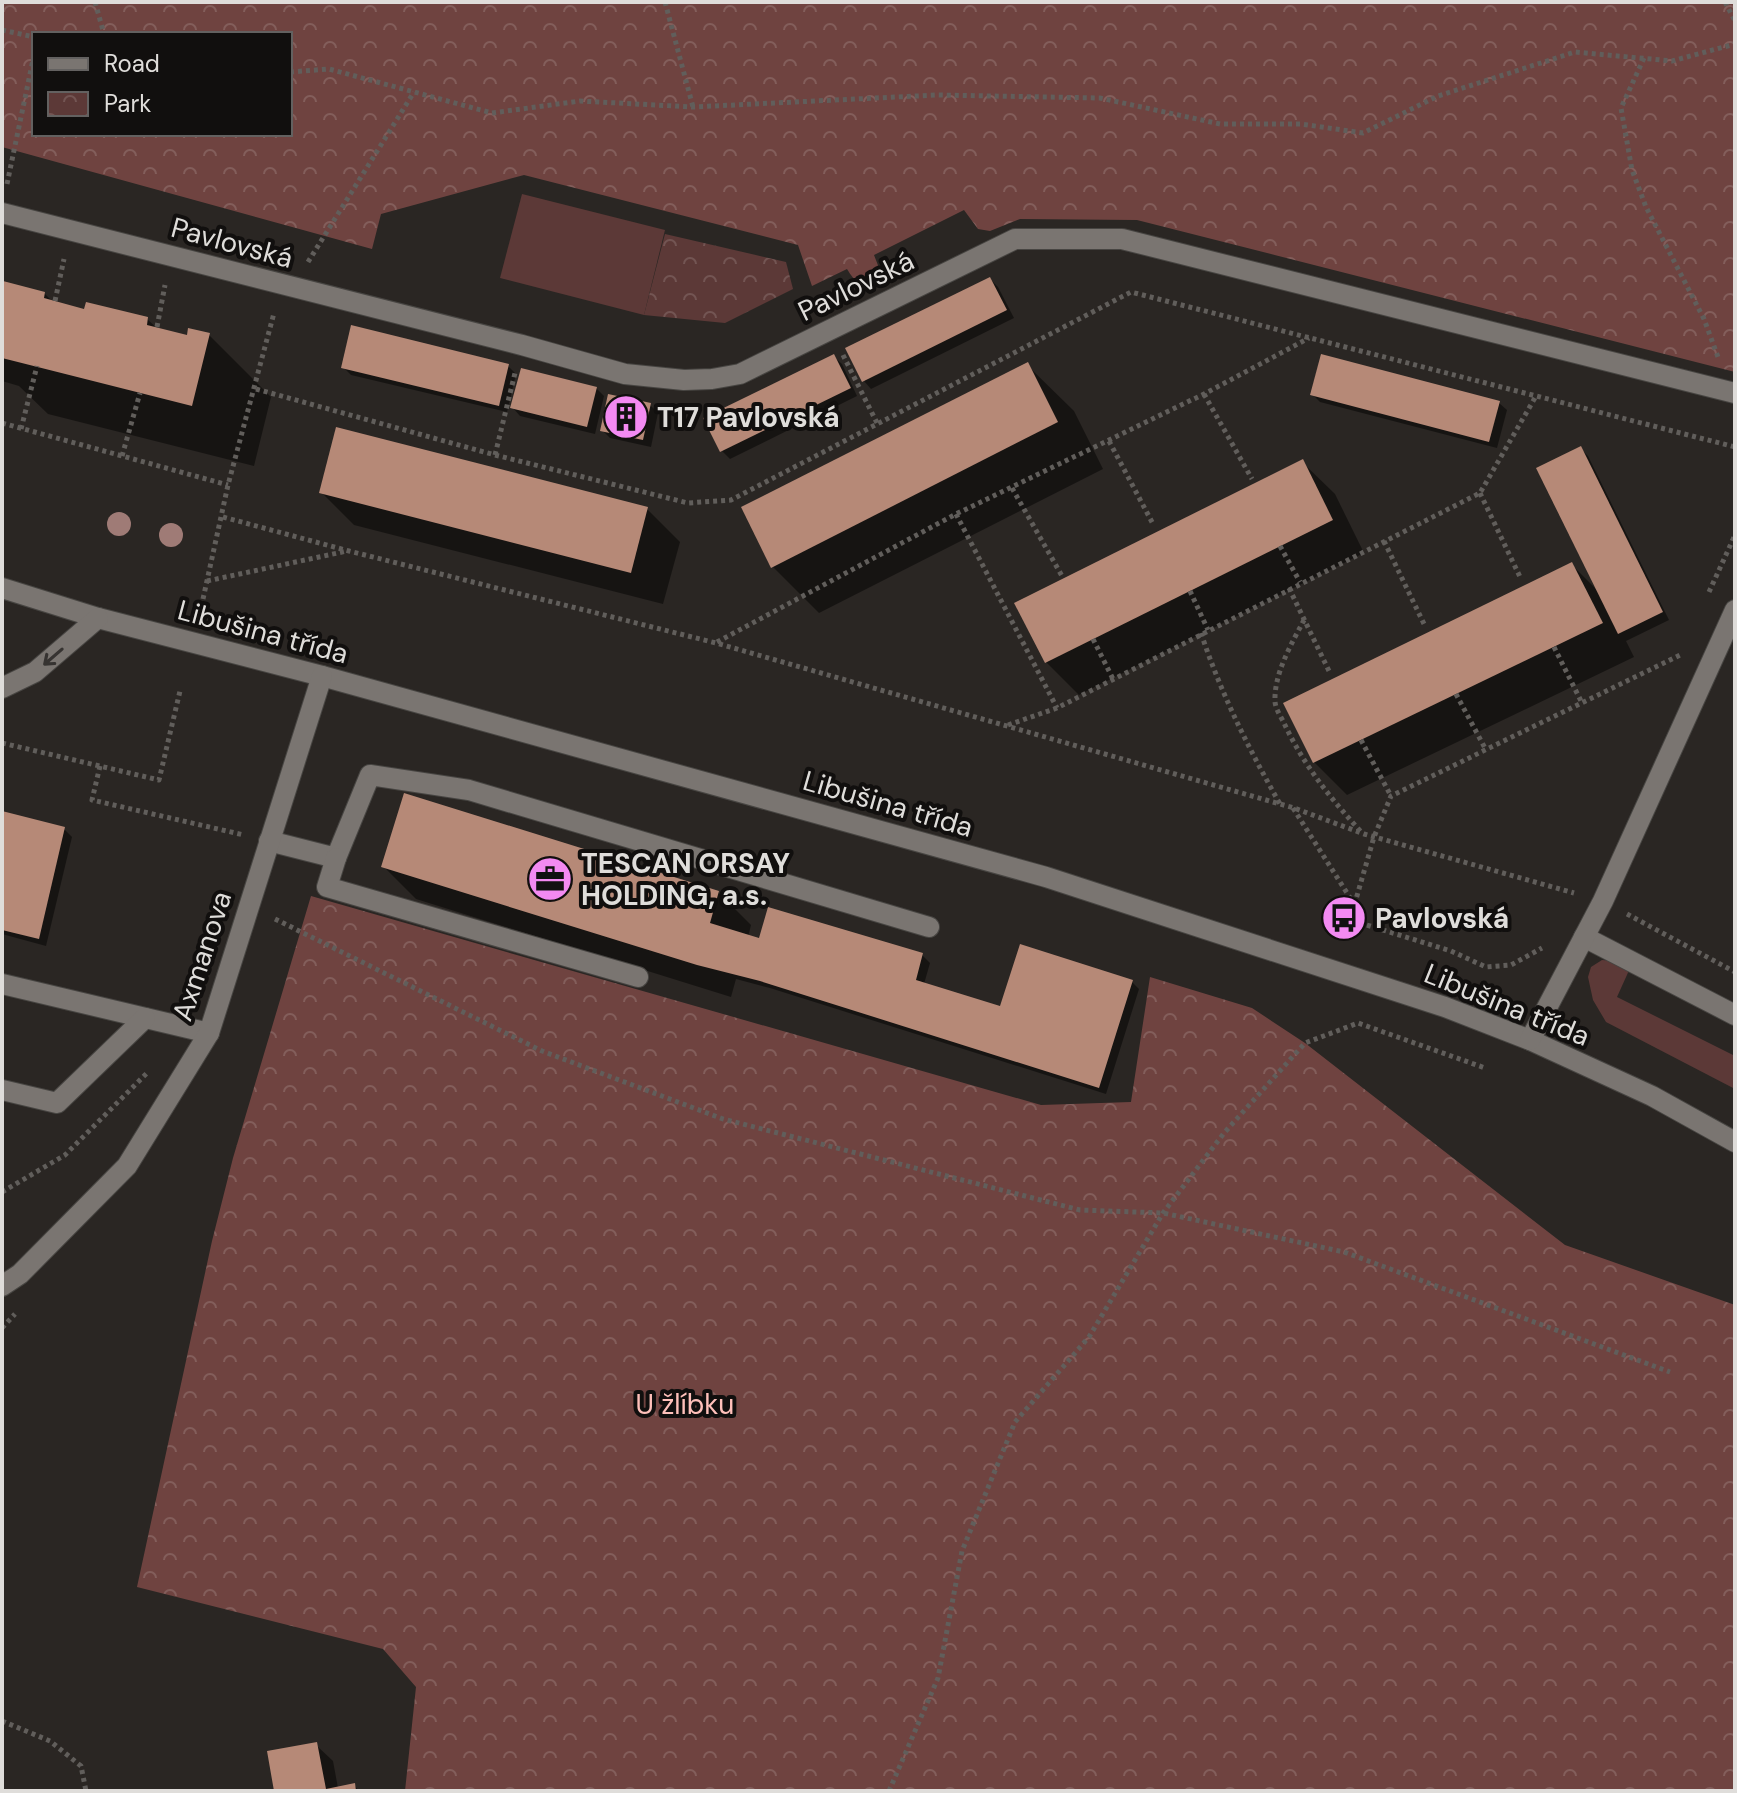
<svg xmlns="http://www.w3.org/2000/svg" width="1737" height="1793" viewBox="0 0 1737 1793" font-family="'DM Sans',sans-serif">
  <style>
    .grass { fill: #5c3937 }
    .forest { fill: url(#forest-crowns); fill-rule: evenodd }
    .park { fill: url(#park-crowns) }
    .shadow { fill: #0007 }
    .building { fill: #b68977 }
    .lines { fill: none; stroke-linecap: round; stroke-linejoin: round }
    .minor-casing { stroke: #474542; stroke-width: 22 }
    .path { stroke: #615e5b; stroke-width: 5; stroke-dasharray: 4 4; stroke-linecap: butt }
    .minor { stroke: #7a7571; stroke-width: 20 }
    .tree { fill: #9f7b76 }
    .oneway { stroke: #363331 }
    .labels { text-anchor: middle; dominant-baseline: central; stroke-width: 8; stroke-linejoin: round; paint-order: stroke }
    .street-label { font-size: 28px; fill: #dfddda; stroke: #110f0e }
    .poi-label { font-size: 28px; font-weight: bold; fill: #dfddda; stroke: #110f0e; text-anchor: start }
    .park-label { font-size: 28px; fill: #ffc0ba; stroke: #110f0e }
  </style>
  <defs>
    <pattern id="forest-crowns" width="20" height="18" patternUnits="userSpaceOnUse" patternTransform="scale(2)"><rect width="20" height="18" fill="#6f4340"/><path d="M2 6a3 3 0 1 1 6 0M12 15a3 3 0 1 1 6 0" fill="none" stroke="#835e5b"/></pattern>
    <pattern id="park-crowns" width="20" height="18" patternUnits="userSpaceOnUse" patternTransform="scale(2)"><rect width="20" height="18" fill="#5c3937"/><path d="M2 6a3 3 0 1 1 6 0M12 15a3 3 0 1 1 6 0" fill="none" stroke="#735553"/></pattern>
  </defs>
  <rect width="100%" height="100%" fill="#2a2623"/>
  <g class="grass">
    <polygon points="522,194 665,230 644,315 500,278"/>
    <polygon points="1602,960 1616,961 1631,966 1617,997 1735,1056 1735,1089 1606,1022 1593,1000 1588,977 1591,967"/>
  </g>
  <g class="forest">
    <path d="M 2,2 L 1735,2 L 1735,372 L 1137,220 L 1020,219 L 990,231 L 978,229 L 964,210 L 874,255 C 878,266 885,278 874,287 C 859,285 855,282 847,269 L 812,286 L 798,245 L 524,175 L 381,214 L 372,249 L 2,147 ZM 34,34 L 290,34 L 290,134 L 34,134 Z"/>
    <polygon points="311,896 1041,1105 1131,1102 1150,977 1252,1008 1305,1043 1565,1245 1735,1305 1735,1791 405,1791 416,1687 383,1649 137,1587 212,1241 233,1158"/>
  </g>
  <polygon class="park" points="665,234 786,262 793,289 725,323 644,315"/>
  <g class="shadow">
    <polygon points="990,279 998,287 1014,318 871,389 864,381"/>
    <polygon points="2,282 44,293 54,303 86,311 147,319 158,329 188,337 209,335 271,397 254,466 48,414 19,386 2,381"/>
    <polygon points="834,357 842,364 857,396 730,459 722,451"/>
    <polygon points="1027,365 1074,411 1103,469 819,613 773,567"/>
    <polygon points="508,366 516,374 507,412 351,375 343,367"/>
    <polygon points="596,388 604,396 595,434 520,416 513,408"/>
    <polygon points="1312,394 1499,403 1507,410 1497,448 1320,402"/>
    <polygon points="650,405 658,413 651,447 610,438 602,430"/>
    <polygon points="1581,449 1588,456 1669,620 1626,641 1634,657 1347,795 1314,762 1572,565 1598,591"/>
    <polygon points="1302,462 1335,494 1364,553 1079,695 1046,662"/>
    <polygon points="321,492 647,509 680,542 663,604 354,525"/>
    <polygon points="2,813 64,829 72,837 46,946 2,934"/>
    <polygon points="383,866 718,892 751,925 748,937 760,940 922,955 930,963 924,984 1001,1008 1132,982 1139,989 1106,1094 770,988 736,979 731,997 416,899"/>
    <polygon points="316,1745 333,1761 338,1788 354,1785 359,1791 276,1791"/>
  </g>
  <g class="building">
    <polygon points="990,277 1007,310 862,382 845,348"/>
    <polygon points="3,281 45,292 44,298 84,309 86,302 148,317 147,325 187,335 188,328 210,333 192,406 2,358"/>
    <polygon points="351,325 509,364 499,406 341,368"/>
    <polygon points="834,354 851,388 720,452 703,418"/>
    <polygon points="1321,354 1500,401 1489,442 1310,395"/>
    <polygon points="1028,362 1058,422 771,568 741,507"/>
    <polygon points="521,368 597,387 587,427 510,408"/>
    <polygon points="608,394 651,403 643,440 600,431"/>
    <polygon points="336,427 648,507 631,573 319,493"/>
    <polygon points="1581,446 1663,612 1618,634 1536,468"/>
    <polygon points="1303,459 1333,520 1045,663 1014,603"/>
    <polygon points="1572,562 1603,623 1313,763 1283,703"/>
    <polygon points="404,793 719,891 710,923 759,938 768,907 923,953 916,980 1000,1006 1020,944 1133,980 1099,1088 760,981 697,965 381,867"/>
    <polygon points="2,811 65,827 39,939 2,930"/>
    <polygon points="317,1742 326,1789 355,1783 356,1791 274,1791 267,1751"/>
  </g>
  <g class="lines">
    <g class="minor-casing">
      <g id="minor">
        <polyline points="2,213 522,345 625,374 684,380 712,379 740,374 1015,239 1122,239 1735,393"/>
        <polyline points="2,588 98,618 322,676 1046,877 1445,1007 1530,1040 1652,1096 1735,1142"/>
        <polyline points="2,688 35,672 98,618"/>
        <polyline points="269,841 336,858 370,775 469,790 929,927"/>
        <polyline points="336,858 327,887 638,977"/>
        <polyline points="1584,937 1735,1015"/>
        <polyline points="2,984 209,1033"/>
        <polyline points="1530,1040 1603,901 1735,610"/>
        <polyline points="2,1090 57,1103 145,1018"/>
        <polyline points="2,1286 20,1274 127,1166 209,1033 322,676"/>
      </g>
    </g>
    <g class="path">
      <polyline points="95,2 104,34"/>
      <polyline points="665,2 693,107"/>
      <polyline points="1725,2 1735,21"/>
      <polyline points="2,30 34,37"/>
      <polyline points="1644,58 1621,108 1632,170 1646,207 1704,319 1718,357"/>
      <polyline points="290,72 329,69 492,113 580,101 693,107 937,95 1100,98 1220,124 1301,124 1363,133 1438,96 1575,52 1672,61 1735,44"/>
      <polyline points="7,184 34,55"/>
      <polyline points="308,262 414,92"/>
      <polyline points="55,301 64,259"/>
      <polyline points="157,327 165,285"/>
      <polyline points="843,355 877,423"/>
      <polyline points="256,389 495,455 688,503 731,500 1131,292 1735,447"/>
      <polyline points="1204,394 1252,479"/>
      <polyline points="2,423 228,485"/>
      <polyline points="21,429 37,366"/>
      <polyline points="1109,441 1153,524"/>
      <polyline points="495,455 515,373"/>
      <polyline points="122,456 140,393"/>
      <polyline points="1012,488 1062,576"/>
      <polyline points="1480,493 1521,579"/>
      <polyline points="956,514 1057,708"/>
      <polyline points="223,517 349,551 716,643 1294,808 1364,834 1574,893"/>
      <polyline points="1384,541 1425,626"/>
      <polyline points="1280,546 1300,582"/>
      <polyline points="207,581 347,551"/>
      <polyline points="1289,588 1329,671"/>
      <polyline points="1190,591 1208,630"/>
      <polyline points="1709,592 1735,535"/>
      <polyline points="203,599 228,485 274,313"/>
      <path d="M 1304,620 C 1292,643 1274,673 1275,701 C 1275,708 1281,717 1284,723 C 1304,766 1331,799 1363,834"/>
      <path d="M 1201,633 C 1221,694 1249,749 1280,804"/>
      <polyline points="1093,639 1113,679"/>
      <polyline points="717,642 956,514 1204,394 1309,338"/>
      <polyline points="1554,647 1582,703"/>
      <polyline points="1456,694 1486,750"/>
      <polyline points="1008,725 1057,708 1480,493 1536,396"/>
      <polyline points="1361,740 1391,796"/>
      <polyline points="2,743 159,780 180,691"/>
      <polyline points="100,766 92,800 244,835"/>
      <polyline points="1293,808 1354,904"/>
      <polyline points="1627,914 1735,972"/>
      <polyline points="1344,918 1451,951 1486,967 1511,965 1542,948"/>
      <polyline points="275,919 542,1051 723,1119 1080,1210 1163,1213 1344,1252 1670,1372"/>
      <polyline points="1350,920 1374,837 1391,796 1680,655"/>
      <polyline points="2,1192 65,1155 148,1072"/>
      <polyline points="2,1328 15,1314"/>
      <polyline points="2,1721 50,1741 81,1766 86,1791"/>
      <polyline points="889,1791 938,1678 962,1551 1015,1422 1089,1337 1163,1213 1224,1133 1305,1043 1358,1023 1485,1068"/>
    </g>
    <use href="#minor" class="minor"/>
  </g>
  <g class="tree">
    <circle cx="119" cy="524" r="12"/>
    <circle cx="171" cy="535" r="12"/>
  </g>
  <defs><path id="oneway-shaft" d="M-6 0H5M1.5-3L5.5 0L1.5 3" fill="none" stroke-width="1.6" stroke-linecap="round" stroke-linejoin="round" transform="scale(2)"/></defs>
  <use class="oneway" href="#oneway-shaft" transform="translate(53 657) rotate(139)"/>
  <defs>
    <g id="building-disc" transform="scale(2.3)"><circle r="9.5" fill="#f38af2" stroke="#110f0e"/><path d="M-4-6H4V6H1V3H-1V6H-4ZM-2.5-4.3h1.7v1.8h-1.7ZM.8-4.3h1.7v1.8H.8ZM-2.5-1h1.7V.8h-1.7ZM.8-1h1.7V.8H.8Z" fill="#111"/></g>
    <g id="office-disc" transform="scale(2.3)"><circle r="9.5" fill="#f38af2" stroke="#110f0e"/><path d="M-6-3h4V-5.5h4V-3h4V5H-6ZM-1-4.5V-3h2v-1.5ZM-6 0V1H6V0Z" fill="#111"/></g>
    <g id="bus-disc" transform="scale(2.3)"><circle r="9.5" fill="#f38af2" stroke="#110f0e"/><path d="M-5-6H5V4H4V6H2V4H-2V6H-4V4H-5ZM-3.5-4V0h7V-4ZM-3.5 1.2v1.5H-2V1.2ZM2 1.2v1.5H3.5V1.2Z" fill="#111"/></g>
  </defs>
  <g fill-rule="evenodd">
    <use href="#building-disc" x="626" y="417"/>
    <use href="#office-disc" x="550" y="879"/>
    <use href="#bus-disc" x="1344" y="918"/>
  </g>
  <g class="labels">
    <g class="street-label">
      <text transform="translate(232 243) rotate(15)">Pavlovská</text>
      <text transform="translate(856 286) rotate(-26)">Pavlovská</text>
      <text transform="translate(263 632) rotate(15)">Libušina třída</text>
      <text transform="translate(888 804) rotate(16)">Libušina třída</text>
      <text transform="translate(202 956) rotate(-72)">Axmanova</text>
      <text transform="translate(1507 1005) rotate(22)">Libušina třída</text>
    </g>
    <g class="poi-label">
      <text x="657" y="417">T17 Pavlovská</text>
      <text x="581" y="863">TESCAN ORSAY<tspan x="581" dy="32">HOLDING, a.s.</tspan></text>
      <text x="1375" y="918">Pavlovská</text>
    </g>
    <g class="park-label">
      <text x="685" y="1404">U žlíbku</text>
    </g>
  </g>
  <rect width="1737" height="1793" fill="none" stroke="#dfddda" stroke-width="8"/>
  <rect x="32" y="32" width="260" height="104" fill="#110f0e" stroke="#636160" stroke-width="2"/>
  <rect x="48" y="58" width="40" height="12" fill="#7a7571" stroke="#636160" stroke-width="2"/>
  <text x="104" y="72" font-size="24" fill="#dfddda">Road</text>
  <rect x="48" y="92" width="40" height="24" fill="url(#park-crowns)" stroke="#636160" stroke-width="2"/>
  <text x="104" y="112" font-size="24" fill="#dfddda">Park</text>
</svg>
